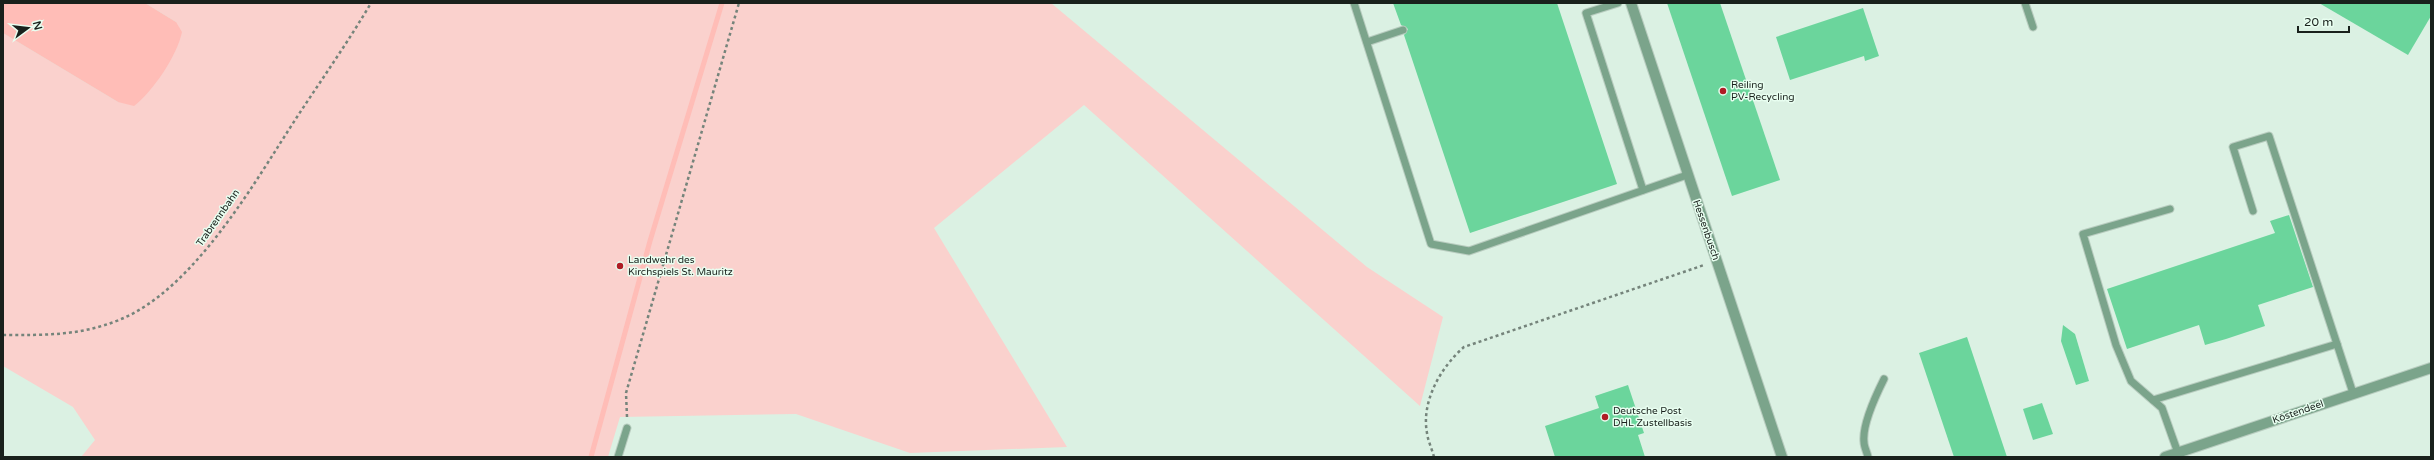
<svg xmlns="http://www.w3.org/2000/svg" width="2434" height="460" viewBox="0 0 2434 460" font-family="'Varela Round',sans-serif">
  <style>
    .green { fill: #fad1cd }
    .water { fill: #ffbdb7 }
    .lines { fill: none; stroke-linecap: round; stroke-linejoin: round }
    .stream { stroke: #ffbdb7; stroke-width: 5 }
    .building { fill: #6bd59c }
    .lane-casing { stroke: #b8ccbf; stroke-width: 9 }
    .street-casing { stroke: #b8ccbf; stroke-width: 12 }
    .path { stroke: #75847b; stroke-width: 2.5; stroke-dasharray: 3 3; stroke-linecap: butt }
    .lane { stroke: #7ba48b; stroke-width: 7 }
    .street { stroke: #7ba48b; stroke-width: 10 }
    .poi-dot { fill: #af1c25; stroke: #e8fef0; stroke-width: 1.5 }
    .labels { text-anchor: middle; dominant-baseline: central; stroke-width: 3; stroke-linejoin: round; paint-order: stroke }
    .poi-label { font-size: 10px; fill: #19211c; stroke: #e8fef0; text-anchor: start }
    .street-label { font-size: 10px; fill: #19211c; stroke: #e8fef0 }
  </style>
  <rect width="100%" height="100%" fill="#dbf1e3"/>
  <polygon class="green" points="145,3 1051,3 1367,267 1443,317 1420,406 1084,105 934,228 1067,447 910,453 796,414 620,417 608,457 81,457 95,440 73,407 3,366 3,33 118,102 176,22"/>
  <path class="water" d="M 3,3 L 145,3 L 176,22 L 182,32 C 177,56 153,91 134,106 L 118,102 L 3,33 Z"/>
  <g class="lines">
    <polyline class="stream" points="591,457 650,241 722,3"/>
  </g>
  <g class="building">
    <polygon points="1393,3 1557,3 1617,184 1470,233 1404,35 1408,29 1401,25"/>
    <polygon points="1667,3 1720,3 1780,180 1732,196"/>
    <polygon points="2319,3 2431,3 2431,16 2408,55"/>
    <polygon points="1863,8 1879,56 1865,61 1864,56 1790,80 1776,37"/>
    <polygon points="2289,215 2313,287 2258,305 2265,326 2226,339 2205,345 2199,325 2127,349 2107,289 2275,233 2270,221"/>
    <polygon points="2063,325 2075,334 2089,381 2076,385 2061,341"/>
    <polygon points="1967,337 2007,457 1954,457 1919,353"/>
    <polygon points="1628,385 1644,433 1638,435 1645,457 1555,457 1545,426 1599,408 1595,396"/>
    <polygon points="2042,403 2053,434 2033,440 2023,409"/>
  </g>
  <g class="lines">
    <g class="lane-casing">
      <g id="lane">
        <polyline points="1354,3 1431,244 1469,251 1687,175"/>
        <polyline points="1618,3 1586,13 1643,190"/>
        <polyline points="2025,3 2033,27"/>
        <polyline points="1367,42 1403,30"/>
        <polyline points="2170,209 2083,234 2116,345 2131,381 2162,408 2178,453"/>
        <polyline points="2253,211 2233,147 2269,136 2353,393"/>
        <polyline points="2153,400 2337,344"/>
        <polyline points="618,457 627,428"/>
        <path d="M 1868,457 C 1867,452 1864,447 1864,442 C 1862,425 1876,395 1884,379"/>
      </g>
    </g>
    <g class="street-casing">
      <g id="street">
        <polyline points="1631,3 1782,457"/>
        <polyline points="2165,457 2431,368"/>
      </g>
    </g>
    <g class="path">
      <path d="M 3,335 C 45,335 79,336 119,320 C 194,290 254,183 297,117 C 322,79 348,42 371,3"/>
      <polyline points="627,417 626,393 739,3"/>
      <path d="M 1434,457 C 1432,449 1428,441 1427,433 C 1421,401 1441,367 1464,347 L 1704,265"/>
    </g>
    <use href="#lane" class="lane"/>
    <use href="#street" class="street"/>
  </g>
  <g class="poi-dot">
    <circle cx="1723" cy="91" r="4"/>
    <circle cx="620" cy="266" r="4"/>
    <circle cx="1605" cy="417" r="4"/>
  </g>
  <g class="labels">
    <g class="poi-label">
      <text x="1731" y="85">Reiling<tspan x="1731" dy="12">PV-Recycling</tspan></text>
      <text x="628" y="260">Landwehr des<tspan x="628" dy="12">Kirchspiels St. Mauritz</tspan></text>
      <text x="1613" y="411">Deutsche Post<tspan x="1613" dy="12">DHL Zustellbasis</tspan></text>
    </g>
    <g class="street-label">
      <text transform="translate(218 218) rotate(-55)">Trabrennbahn</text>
      <text transform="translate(1706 230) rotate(71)">Hessenbusch</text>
      <text transform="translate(2298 412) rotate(-19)">Köstendeel</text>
    </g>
  </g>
  <rect width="2434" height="460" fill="none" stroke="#19211c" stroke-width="8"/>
  <g transform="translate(28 28) rotate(75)" stroke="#e8fef0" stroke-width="3" paint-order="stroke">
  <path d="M0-3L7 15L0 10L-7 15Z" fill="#19211c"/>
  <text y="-6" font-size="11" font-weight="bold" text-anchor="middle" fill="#19211c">N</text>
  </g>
  <path d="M2298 26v6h51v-6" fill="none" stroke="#19211c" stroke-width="2"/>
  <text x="2304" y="26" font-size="12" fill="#19211c" stroke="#e8fef0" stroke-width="3" paint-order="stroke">20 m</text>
</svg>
